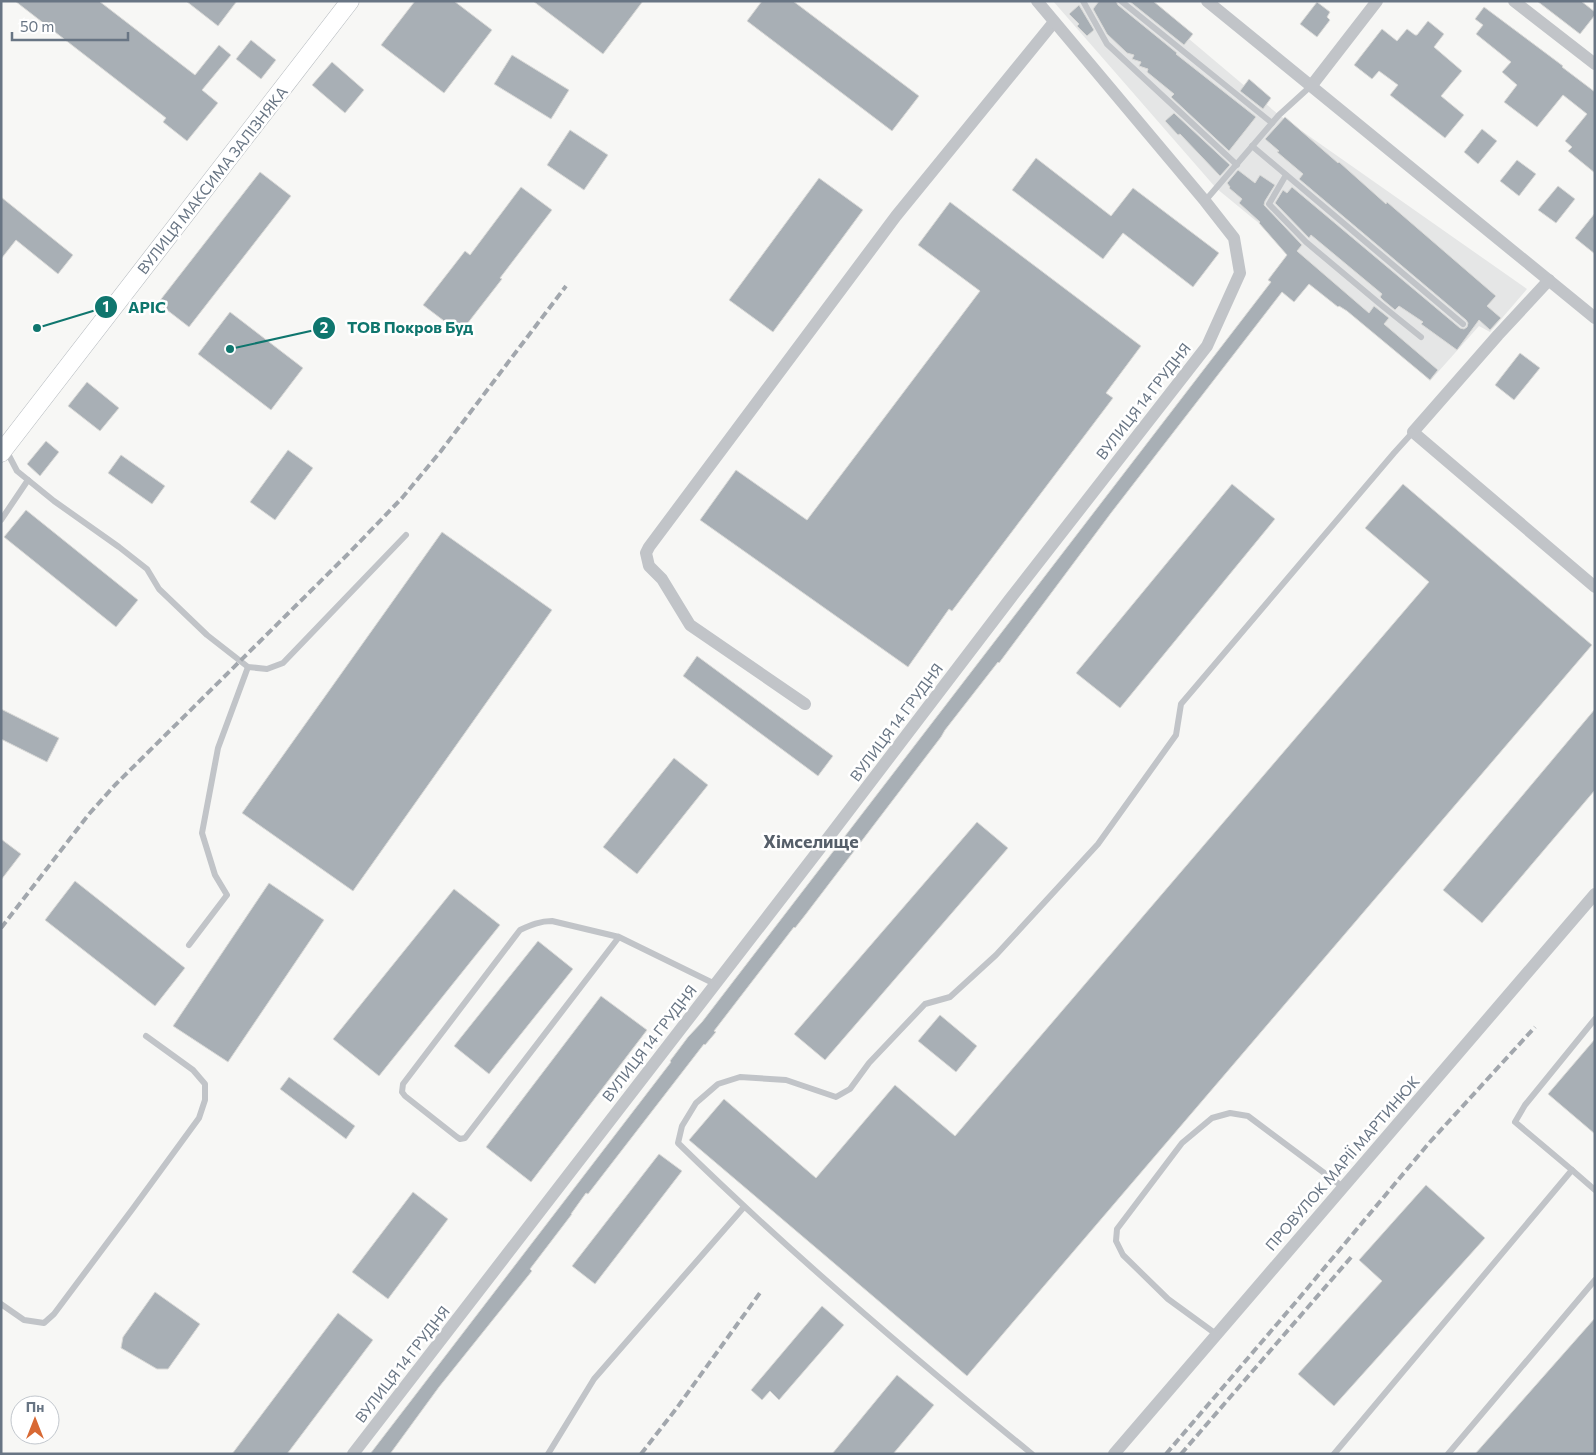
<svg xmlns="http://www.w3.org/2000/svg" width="1596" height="1455" viewBox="0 0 1596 1455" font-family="Commissioner,sans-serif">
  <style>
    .built { fill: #e5e6e6 }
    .building { fill: #a8afb5; stroke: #d9d9d7 }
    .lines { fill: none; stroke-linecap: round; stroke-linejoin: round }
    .secondary-casing { stroke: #b3b8bd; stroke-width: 19 }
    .lane { stroke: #c1c4c8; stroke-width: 6 }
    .street { stroke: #c1c4c8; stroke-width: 12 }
    .secondary { stroke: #fff; stroke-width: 18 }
    .rail { stroke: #a2a7ad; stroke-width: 4; stroke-dasharray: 8 4; stroke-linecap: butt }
    .labels { text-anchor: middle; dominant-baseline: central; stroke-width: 5; stroke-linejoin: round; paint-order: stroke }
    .street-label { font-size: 15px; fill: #687584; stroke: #fff }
    .quarter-label { font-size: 18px; font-weight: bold; fill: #565f6a; stroke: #fff }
    .leader { fill: none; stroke: #0f766e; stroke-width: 2 }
    .callout-dot { fill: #0f766e; stroke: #fff; stroke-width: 2 }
    .mark-label { font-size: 15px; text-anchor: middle; font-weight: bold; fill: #fff }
    .callout-label { font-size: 16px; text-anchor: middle; font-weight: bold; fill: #0f766e; stroke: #fff; stroke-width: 5; stroke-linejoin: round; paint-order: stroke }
  </style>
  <rect width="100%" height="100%" fill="#f7f7f5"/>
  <polygon class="built" points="1053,1 1144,1 1279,115 1527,289 1490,332 1479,326 1430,381 1311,266 1216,188"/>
  <g class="building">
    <polygon points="15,1 99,1 195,75 219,45 231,55 202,90 218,103 187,141 163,122 166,118"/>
    <polygon points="186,1 237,1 218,26"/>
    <polygon points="415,1 454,1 492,30 444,93 381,45"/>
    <polygon points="533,1 643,1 603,54"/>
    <polygon points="762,1 793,1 919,96 892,131 747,21"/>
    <polygon points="1099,1 1116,1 1118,5 1177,53 1176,54 1256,117 1229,151 1171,97 1174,94 1147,72 1148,69 1139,66 1141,62 1132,59 1134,55 1127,53 1107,34 1093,9"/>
    <polygon points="1129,1 1153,1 1193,34 1184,45"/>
    <polygon points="1537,1 1581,1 1595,12 1595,15 1580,34"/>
    <polygon points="1317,2 1330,12 1327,17 1330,20 1317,37 1300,24"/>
    <polygon points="1079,5 1094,30 1087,36 1077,26 1079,24 1069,14"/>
    <polygon points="1484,7 1563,66 1562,67 1595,92 1595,173 1568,151 1572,147 1565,141 1587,114 1563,95 1537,127 1504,102 1517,85 1502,72 1511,62 1476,34 1483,25 1475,19"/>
    <polygon points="1428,21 1444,34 1434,47 1462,71 1441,96 1464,115 1445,138 1390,95 1398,85 1379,71 1372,79 1354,65 1382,29 1397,41 1407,29 1415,35 1417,35"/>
    <polygon points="251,40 276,60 261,79 236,59"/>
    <polygon points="512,55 569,90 551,119 494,84"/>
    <polygon points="332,62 364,90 345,113 312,85"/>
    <polygon points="1249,79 1271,98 1263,109 1240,91"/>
    <polygon points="1174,113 1230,165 1220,176 1180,134 1178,135 1165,121"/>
    <polygon points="1285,117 1338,163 1339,162 1386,204 1387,202 1496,296 1487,306 1501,318 1490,330 1479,320 1457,350 1421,324 1423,322 1399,306 1395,310 1383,300 1380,297 1382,294 1311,235 1309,238 1275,203 1283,190 1287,193 1292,187 1460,328 1464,329 1467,327 1468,323 1466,320 1299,179 1303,174 1277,152 1279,151 1265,139"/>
    <polygon points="1482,129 1497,141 1478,164 1464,152"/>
    <polygon points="570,130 608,155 584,190 547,165"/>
    <polygon points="1036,158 1111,216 1133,188 1219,253 1193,287 1123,233 1103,259 1012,190"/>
    <polygon points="1517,160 1536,174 1519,196 1500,181"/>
    <polygon points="1238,170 1255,183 1260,175 1275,185 1265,201 1264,205 1302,245 1297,251 1369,313 1374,306 1389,318 1384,324 1438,370 1430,380 1347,311 1339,306 1338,307 1309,284 1294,302 1282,292 1111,513 1005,655 999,663 998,662 945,730 941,737 806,914 795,928 794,927 714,1031 716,1032 705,1045 704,1044 588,1194 586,1193 571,1214 572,1214 530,1269 532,1271 439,1387 390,1454 370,1454 671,1062 670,1061 688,1037 702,1022 1271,282 1268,280 1287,255 1259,223 1260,222 1239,203 1242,199 1229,188 1230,187 1227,183"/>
    <polygon points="260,172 291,196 189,327 158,303"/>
    <polygon points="819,178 863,210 773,332 729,300"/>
    <polygon points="1558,186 1575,199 1556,223 1538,210"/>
    <polygon points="521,187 552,210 500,278 502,279 460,333 423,305 465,251 470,255"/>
    <polygon points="1,197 73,255 58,274 16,240 1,259"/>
    <polygon points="950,202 1141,346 1106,393 1113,398 952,611 949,609 908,667 700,520 736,470 807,520 980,291 918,245"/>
    <polygon points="1595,213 1595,254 1575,238"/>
    <polygon points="230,312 303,368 271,410 198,354"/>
    <polygon points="1520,353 1540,368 1514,400 1495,385"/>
    <polygon points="87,382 119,408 100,431 68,406"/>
    <polygon points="46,441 59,452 40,476 27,464"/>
    <polygon points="288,450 313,468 275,520 250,502"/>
    <polygon points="121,455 165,486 152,504 108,473"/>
    <polygon points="1232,484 1275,519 1120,708 1076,673"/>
    <polygon points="1403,484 1592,645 967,1376 689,1140 724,1099 816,1178 895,1085 955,1136 1429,582 1365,528"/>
    <polygon points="26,510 138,600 116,627 4,537"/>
    <polygon points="442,532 552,610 353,891 242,813"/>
    <polygon points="697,656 833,756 818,776 683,676"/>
    <polygon points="1,709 59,738 47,762 1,739"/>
    <polygon points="1595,709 1595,790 1482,923 1443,890"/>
    <polygon points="674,758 708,785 637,874 603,847"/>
    <polygon points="977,822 1008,848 825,1060 794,1034"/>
    <polygon points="1,839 21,854 1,880"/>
    <polygon points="75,881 185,968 155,1006 45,920"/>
    <polygon points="269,883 324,920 228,1062 173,1026"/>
    <polygon points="454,889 500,925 379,1076 333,1039"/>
    <polygon points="538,941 573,969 489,1074 454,1046"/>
    <polygon points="601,996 647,1030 531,1182 486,1147"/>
    <polygon points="940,1015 977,1046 956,1072 918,1041"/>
    <polygon points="1595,1039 1595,1134 1548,1094"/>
    <polygon points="289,1077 355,1126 346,1139 280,1089"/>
    <polygon points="659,1154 682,1171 595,1284 572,1266"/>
    <polygon points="1426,1185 1485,1238 1334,1406 1298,1374 1382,1281 1359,1260"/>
    <polygon points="413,1192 448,1219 388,1299 352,1272"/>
    <polygon points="155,1292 200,1324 168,1369 157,1369 121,1348 123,1337"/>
    <polygon points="822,1306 844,1325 779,1400 770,1391 762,1400 751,1390"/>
    <polygon points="338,1313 373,1340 287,1454 232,1454"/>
    <polygon points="1595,1318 1595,1454 1475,1454"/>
    <polygon points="897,1375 934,1405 893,1454 832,1454"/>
  </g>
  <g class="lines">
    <g class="secondary-casing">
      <polyline id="secondary" points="1,453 350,1"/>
    </g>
    <g class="lane">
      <polyline points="1083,1 1107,44 1237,165"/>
      <polyline points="1121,1 1272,123"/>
      <polyline points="1252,146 1463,324"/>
      <polyline points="1286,175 1269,204 1306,242 1380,304 1421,337"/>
      <polyline points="1205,201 1279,115 1312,85"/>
      <polyline points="6,450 17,471 54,501 119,547 147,569 159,589 207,635 248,667 267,669 283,663 406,535"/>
      <polyline points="1,520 28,480"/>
      <path d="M 619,937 L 465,1138 L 460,1139 L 457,1137 L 405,1096 L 402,1092 L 403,1084 L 520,930 C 531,925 540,921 552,921 L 619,937 L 715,984"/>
      <polyline points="189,945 227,895 215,875 202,833 218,748 248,667"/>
      <polyline points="1572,1170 1595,1190"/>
      <polyline points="1,1304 24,1320 44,1323 54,1314 134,1207 199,1118 205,1100 205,1084 193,1070 146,1036"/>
      <polyline points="1216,1334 1168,1299 1123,1255 1116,1241 1117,1229 1182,1143 1212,1118 1230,1113 1248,1116 1343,1187"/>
      <polyline points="548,1454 594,1379 744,1207"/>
      <path d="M 1032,1454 C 910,1355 790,1253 678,1143 L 682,1126 L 696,1103 L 718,1084 L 740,1077 L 786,1080 L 836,1097 L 850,1089 L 869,1063 L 925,1004 L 950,997 L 996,955 L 1098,844 L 1176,735 L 1181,704 L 1394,453 L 1413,432"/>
      <polyline points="1334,1454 1572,1170 1515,1122 1525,1105 1595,1019"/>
      <polyline points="1448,1454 1595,1280"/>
    </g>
    <g class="street">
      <polyline points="1207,1 1595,318"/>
      <polyline points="1514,1 1595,64"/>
      <polyline points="1312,85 1377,1"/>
      <polyline points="1549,280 1498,335 1413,432 1595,587"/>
      <polyline points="805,704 690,625 662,579 649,566 646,553 649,547 896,216 1054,22"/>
      <polyline points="353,1454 828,838 1010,599 1207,346 1240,273 1234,238 1205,201 1037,1"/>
      <polyline points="1114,1454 1595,894"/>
    </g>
    <use href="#secondary" class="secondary"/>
    <g class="rail">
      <polyline points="1,928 89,814 115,785 348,554 402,498 441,451 566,286"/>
      <polyline points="641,1454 676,1409 762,1290"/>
      <polyline points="1166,1454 1295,1303 1429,1143 1535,1027"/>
      <polyline points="1181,1454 1353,1255"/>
    </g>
  </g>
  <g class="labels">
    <g class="street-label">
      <text transform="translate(212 180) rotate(-52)">ВУЛИЦЯ МАКСИМА ЗАЛІЗНЯКА</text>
      <text transform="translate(1143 401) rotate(-52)">ВУЛИЦЯ 14 ГРУДНЯ</text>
      <text transform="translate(896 722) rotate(-53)">ВУЛИЦЯ 14 ГРУДНЯ</text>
      <text transform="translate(649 1043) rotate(-52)">ВУЛИЦЯ 14 ГРУДНЯ</text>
      <text transform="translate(1342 1163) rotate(-49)">ПРОВУЛОК МАРІЇ МАРТИНЮК</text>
      <text transform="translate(402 1364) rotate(-52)">ВУЛИЦЯ 14 ГРУДНЯ</text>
    </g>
    <g class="quarter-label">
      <text x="811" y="841">Хімселище</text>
    </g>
  </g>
  <path class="leader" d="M37 328L106 307M230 349L324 328"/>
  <g class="callout-dot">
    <circle cx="37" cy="328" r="5"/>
    <circle cx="230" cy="349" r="5"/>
    <circle cx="106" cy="307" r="12"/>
    <circle cx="324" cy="328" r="12"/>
  </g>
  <g class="mark-label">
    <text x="106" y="312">1</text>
    <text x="324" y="333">2</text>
  </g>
  <g class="callout-label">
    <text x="147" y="313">АРІС</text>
    <text x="410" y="333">ТОВ Покров Буд</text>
  </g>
  <rect width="1596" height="1455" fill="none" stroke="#687584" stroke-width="5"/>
  <g transform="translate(35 1420)"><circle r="24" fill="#ffffff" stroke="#c3c8ce"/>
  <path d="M0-4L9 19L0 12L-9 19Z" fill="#d86934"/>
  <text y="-8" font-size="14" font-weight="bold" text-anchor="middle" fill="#687584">Пн</text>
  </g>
  <path d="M12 32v8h116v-8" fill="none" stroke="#687584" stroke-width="2.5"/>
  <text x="20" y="32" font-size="15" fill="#687584" stroke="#ffffff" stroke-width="4" paint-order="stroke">50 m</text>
</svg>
